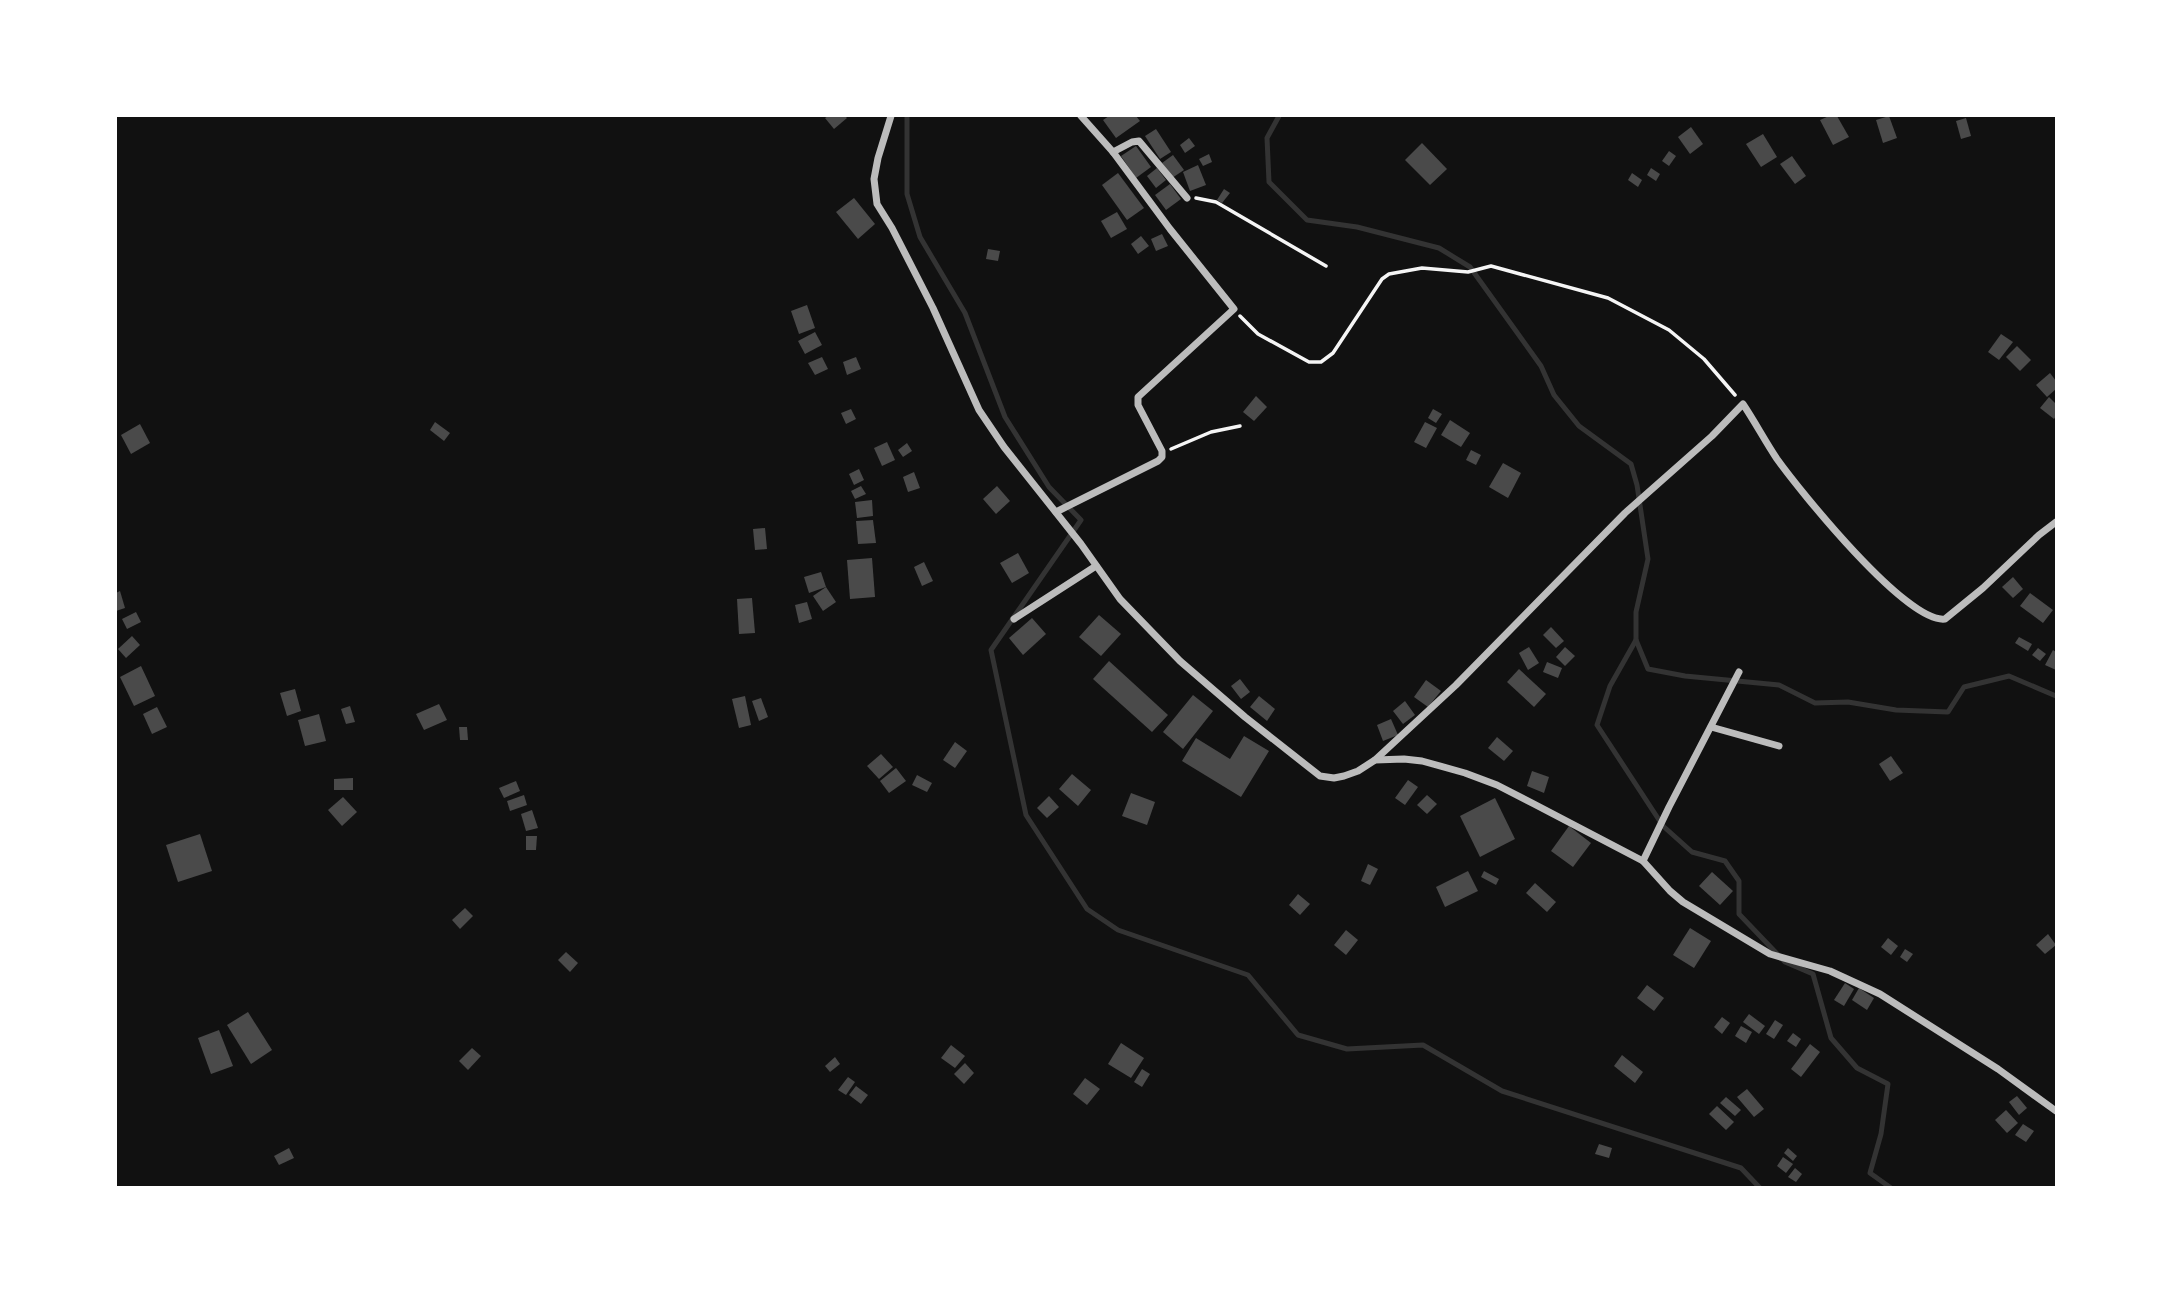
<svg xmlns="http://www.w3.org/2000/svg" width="2172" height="1303" viewBox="0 0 2172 1303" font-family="Ubuntu,sans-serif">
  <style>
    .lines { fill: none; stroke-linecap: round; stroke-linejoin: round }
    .stream { stroke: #333; stroke-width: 5 }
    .building { fill: #4a4a4a }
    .path { stroke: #f5f5f5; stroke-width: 3.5 }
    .minor { stroke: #bcbcbc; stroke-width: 7 }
  </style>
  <rect width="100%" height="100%" fill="#111"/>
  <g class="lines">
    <g class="stream">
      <polyline points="907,116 907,194 920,237 965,313 1005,417 1049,487 1081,520 991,650 1026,815 1087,909 1118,930 1248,975 1298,1035 1347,1049 1423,1045 1502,1091 1741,1168 1760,1188"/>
      <polyline points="1279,116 1267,138 1269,182 1307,220 1357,227 1439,248 1470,267 1541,366 1554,395 1579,426 1631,464 1637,485 1648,559 1636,612 1636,640 1610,686 1597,725 1663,826 1692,852 1725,861 1739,881 1739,914 1785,962 1813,974 1831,1038 1857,1068 1888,1084 1881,1134 1870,1173 1891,1188"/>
      <polyline points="1636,640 1648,669 1685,676 1779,685 1815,703 1848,702 1896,710 1948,712 1964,687 2009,676 2056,696"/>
    </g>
  </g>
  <g class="building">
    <polygon points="828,116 845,116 847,118 834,129 825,118"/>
    <polygon points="1109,116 1136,116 1140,121 1116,138 1103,120"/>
    <polygon points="1829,116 1837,116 1849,137 1833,145 1820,120"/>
    <polygon points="1889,116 1897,138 1883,143 1876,120"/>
    <polygon points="1966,118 1971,136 1961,139 1956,121"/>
    <polygon points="1691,127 1703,144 1690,154 1678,137"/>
    <polygon points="1156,129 1171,152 1160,159 1145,136"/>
    <polygon points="1763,134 1777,157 1761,167 1746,144"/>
    <polygon points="1189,138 1195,146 1185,153 1180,145"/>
    <polygon points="1422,143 1447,169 1430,185 1405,160"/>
    <polygon points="1136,146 1151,167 1136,178 1121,156"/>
    <polygon points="1669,151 1676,156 1669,166 1662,161"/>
    <polygon points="1209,154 1212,162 1203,166 1199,159"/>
    <polygon points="1173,155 1184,170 1172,178 1162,163"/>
    <polygon points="1792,156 1806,176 1795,184 1780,164"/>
    <polygon points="1198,165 1206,185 1190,191 1183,172"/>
    <polygon points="1157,168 1166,180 1156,188 1147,176"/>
    <polygon points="1651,168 1660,174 1656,181 1647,175"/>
    <polygon points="1118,173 1144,208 1127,220 1102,185"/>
    <polygon points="1632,173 1642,180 1638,187 1628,180"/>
    <polygon points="1170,184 1181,199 1166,210 1155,195"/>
    <polygon points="1224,189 1230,193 1222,203 1217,200"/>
    <polygon points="854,198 875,224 858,239 836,212"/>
    <polygon points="1117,212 1127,229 1111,238 1101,221"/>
    <polygon points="1162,234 1168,246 1156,251 1151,239"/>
    <polygon points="1141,236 1149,246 1138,254 1131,244"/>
    <polygon points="988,249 1000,251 998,261 986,259"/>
    <polygon points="807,305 815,328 799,334 791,311"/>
    <polygon points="815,332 822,345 805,354 798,341"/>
    <polygon points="2001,334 2013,342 1999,360 1988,352"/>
    <polygon points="2017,346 2031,360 2020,371 2006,357"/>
    <polygon points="822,357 828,369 815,375 808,363"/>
    <polygon points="856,357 861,369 847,375 843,362"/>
    <polygon points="2050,373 2056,381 2056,389 2047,397 2036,385"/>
    <polygon points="1256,396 1267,407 1254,421 1243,412"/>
    <polygon points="2049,397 2056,404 2056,416 2054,419 2040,408"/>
    <polygon points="851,409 856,419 846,424 841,413"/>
    <polygon points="1433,409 1442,414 1436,423 1428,418"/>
    <polygon points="1450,420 1470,433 1461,447 1441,435"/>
    <polygon points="435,422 450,433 444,441 430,430"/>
    <polygon points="1425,422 1437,428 1426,448 1414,442"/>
    <polygon points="140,424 150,443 131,454 121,435"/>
    <polygon points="887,442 895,460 882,466 874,448"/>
    <polygon points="907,443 912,451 903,457 898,450"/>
    <polygon points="1471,450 1481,455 1476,465 1466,460"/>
    <polygon points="1503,463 1521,473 1508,498 1489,487"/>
    <polygon points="859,469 864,480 854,485 849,474"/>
    <polygon points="914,472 920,488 908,492 903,477"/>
    <polygon points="861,486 866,494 855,499 851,491"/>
    <polygon points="997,486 1010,501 996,514 983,499"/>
    <polygon points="872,500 873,516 857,518 855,502"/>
    <polygon points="873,520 876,543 858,544 856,521"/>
    <polygon points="765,528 767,549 755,550 753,529"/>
    <polygon points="1018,553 1029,573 1012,583 1000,563"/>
    <polygon points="872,558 875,597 850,599 847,560"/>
    <polygon points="924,562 933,581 922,586 914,567"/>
    <polygon points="821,572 826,587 809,593 804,577"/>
    <polygon points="2013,577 2023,589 2013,598 2002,587"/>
    <polygon points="826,587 836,602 823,611 813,596"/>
    <polygon points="120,591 125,608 116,611 116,593"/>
    <polygon points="2030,593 2053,610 2043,623 2020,606"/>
    <polygon points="752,598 755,633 739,634 737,599"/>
    <polygon points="807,602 812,619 799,623 795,605"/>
    <polygon points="136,612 141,622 127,629 122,619"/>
    <polygon points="1099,615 1121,634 1101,656 1079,637"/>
    <polygon points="1032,618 1046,634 1023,655 1009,638"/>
    <polygon points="1551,627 1564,641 1556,648 1543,635"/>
    <polygon points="132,636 140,645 126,658 118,649"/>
    <polygon points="2019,637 2032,644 2028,651 2015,643"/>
    <polygon points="1529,647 1539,663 1528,670 1519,653"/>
    <polygon points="1565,647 1575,656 1565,666 1556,657"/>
    <polygon points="2038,648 2046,654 2040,661 2032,655"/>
    <polygon points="2053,650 2056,652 2056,670 2045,665"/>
    <polygon points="1109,661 1168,715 1152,732 1093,679"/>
    <polygon points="1547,662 1562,668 1558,678 1543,672"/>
    <polygon points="141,666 155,696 134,706 120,677"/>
    <polygon points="1519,669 1546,694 1534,707 1507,682"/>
    <polygon points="1240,679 1250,692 1241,699 1231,686"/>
    <polygon points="1426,680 1441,691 1428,707 1414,697"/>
    <polygon points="295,689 301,711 287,716 280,693"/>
    <polygon points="1193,695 1213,711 1183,749 1163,732"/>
    <polygon points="745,696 751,725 739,728 732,699"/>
    <polygon points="1259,696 1275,709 1267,721 1250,707"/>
    <polygon points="761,698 768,717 759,721 752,701"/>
    <polygon points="1405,701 1415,715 1403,724 1393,711"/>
    <polygon points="439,704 447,720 424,730 416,714"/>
    <polygon points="350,706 355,722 346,724 341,709"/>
    <polygon points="157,707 167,727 152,734 143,714"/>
    <polygon points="319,714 326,741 305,746 298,720"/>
    <polygon points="1391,719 1398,735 1383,741 1377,725"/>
    <polygon points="459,727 467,727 468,740 460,740"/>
    <polygon points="1244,736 1269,751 1241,797 1182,761 1196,738 1230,759"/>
    <polygon points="1497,737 1513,751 1504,761 1488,748"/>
    <polygon points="955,742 967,751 955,768 943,760"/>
    <polygon points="881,754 893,767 879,779 867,766"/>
    <polygon points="1891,756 1903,773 1890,781 1879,764"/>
    <polygon points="896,768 906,781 889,793 880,781"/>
    <polygon points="1532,771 1549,777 1544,793 1527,786"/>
    <polygon points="1072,774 1091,790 1078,806 1059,789"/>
    <polygon points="917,775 932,783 927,792 912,785"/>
    <polygon points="353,778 353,790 334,790 334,779"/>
    <polygon points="1408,780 1418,787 1405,805 1395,798"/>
    <polygon points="516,781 520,791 504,798 499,788"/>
    <polygon points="1131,793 1155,802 1147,825 1122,816"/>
    <polygon points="524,795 527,805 510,811 507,801"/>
    <polygon points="1427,795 1437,804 1427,814 1417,805"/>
    <polygon points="1049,796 1059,807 1047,818 1037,808"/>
    <polygon points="343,797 357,812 342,826 328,810"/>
    <polygon points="1495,798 1515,839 1480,857 1460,816"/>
    <polygon points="532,810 538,828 526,831 521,814"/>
    <polygon points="1569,826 1591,843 1573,867 1551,851"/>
    <polygon points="200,834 212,871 178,882 166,845"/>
    <polygon points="526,836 537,836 536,850 526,850"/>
    <polygon points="1368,864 1378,869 1370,885 1361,881"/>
    <polygon points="1468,871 1478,891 1445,907 1436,887"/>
    <polygon points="1484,871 1499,879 1496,885 1481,877"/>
    <polygon points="1712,872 1733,891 1720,905 1699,886"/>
    <polygon points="1535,883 1556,902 1547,912 1526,893"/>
    <polygon points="1298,894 1310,904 1300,915 1289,905"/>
    <polygon points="465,908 473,916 460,929 452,920"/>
    <polygon points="1690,928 1711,941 1694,968 1673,955"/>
    <polygon points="1346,930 1358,940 1346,955 1334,945"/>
    <polygon points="2048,934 2056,945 2045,954 2036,945"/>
    <polygon points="1888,938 1898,946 1891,955 1881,947"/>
    <polygon points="1905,949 1913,954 1907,962 1900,957"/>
    <polygon points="566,952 578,963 570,972 558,960"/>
    <polygon points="1845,983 1854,989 1844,1006 1834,1000"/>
    <polygon points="1647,985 1664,998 1654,1011 1637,998"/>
    <polygon points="1859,988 1874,998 1867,1010 1852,1000"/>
    <polygon points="248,1012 272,1050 251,1064 227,1025"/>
    <polygon points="1749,1014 1765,1026 1759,1034 1743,1022"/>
    <polygon points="1722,1017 1730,1023 1722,1034 1714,1027"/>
    <polygon points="1775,1020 1783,1025 1774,1039 1766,1034"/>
    <polygon points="1741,1026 1752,1032 1746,1043 1735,1036"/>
    <polygon points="219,1030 233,1066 211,1074 198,1038"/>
    <polygon points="1793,1033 1801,1039 1796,1047 1787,1041"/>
    <polygon points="1121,1043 1144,1058 1131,1078 1108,1064"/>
    <polygon points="1810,1044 1820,1052 1801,1077 1791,1069"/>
    <polygon points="951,1045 965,1056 955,1068 941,1058"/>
    <polygon points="472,1048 481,1056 468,1070 459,1061"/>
    <polygon points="1622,1055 1643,1072 1635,1083 1614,1066"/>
    <polygon points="835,1057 840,1064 830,1072 825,1066"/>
    <polygon points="965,1063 974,1073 964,1084 954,1074"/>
    <polygon points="1142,1069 1150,1074 1142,1087 1134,1082"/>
    <polygon points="848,1077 855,1082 846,1095 838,1090"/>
    <polygon points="1085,1078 1100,1089 1087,1105 1073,1094"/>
    <polygon points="856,1086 868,1095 861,1104 849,1095"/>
    <polygon points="1747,1089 1764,1109 1754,1117 1737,1097"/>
    <polygon points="2017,1096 2027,1108 2019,1115 2009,1102"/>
    <polygon points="1726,1097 1741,1110 1735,1116 1720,1103"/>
    <polygon points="1717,1106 1734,1122 1726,1130 1709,1114"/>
    <polygon points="2006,1110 2018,1123 2007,1133 1995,1120"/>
    <polygon points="2023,1124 2034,1131 2026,1142 2015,1135"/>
    <polygon points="1599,1144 1612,1148 1609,1158 1595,1154"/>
    <polygon points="289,1148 294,1158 279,1165 274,1156"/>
    <polygon points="1788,1148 1797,1156 1793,1161 1784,1153"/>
    <polygon points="1783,1157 1793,1164 1786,1173 1777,1166"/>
    <polygon points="1795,1168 1802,1174 1796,1182 1788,1177"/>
  </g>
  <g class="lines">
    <g class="path">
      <polyline points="1196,198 1216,202 1326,266"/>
      <polyline points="1240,316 1258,334 1309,362 1321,362 1333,353 1382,279 1389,274 1422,268 1468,272 1491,266 1608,298 1669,330 1704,359 1735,395"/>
      <polyline points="1171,449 1211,432 1240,426"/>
    </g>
    <g class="minor">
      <polyline points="891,116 878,158 874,179 877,204 892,228 933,308 979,410 1004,447 1081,544 1120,599 1180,661 1245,717 1320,776 1334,778 1344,776 1358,771 1375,760 1404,759 1422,761 1465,773 1497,785 1534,804 1643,861 1670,891 1683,902 1770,954 1830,971 1880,994 1998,1069 2056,1111"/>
      <polyline points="1113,152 1132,142 1139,141 1187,198"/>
      <polyline points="1056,512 1158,461 1162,457 1162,451 1138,405 1138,397 1234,309 1170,229 1113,152 1081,116"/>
      <polyline points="1014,619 1096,566"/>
      <polyline points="1711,727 1779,746"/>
      <path d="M 1375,760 L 1456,685 L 1625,513 L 1712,436 L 1743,404 C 1755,422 1765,441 1777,459 C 1800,491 1907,624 1945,619 L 1983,588 L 2039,535 L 2056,522"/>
      <polyline points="1643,861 1669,807 1739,672"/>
    </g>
  </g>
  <rect width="2172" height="1303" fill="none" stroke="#ffffff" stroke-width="234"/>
</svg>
